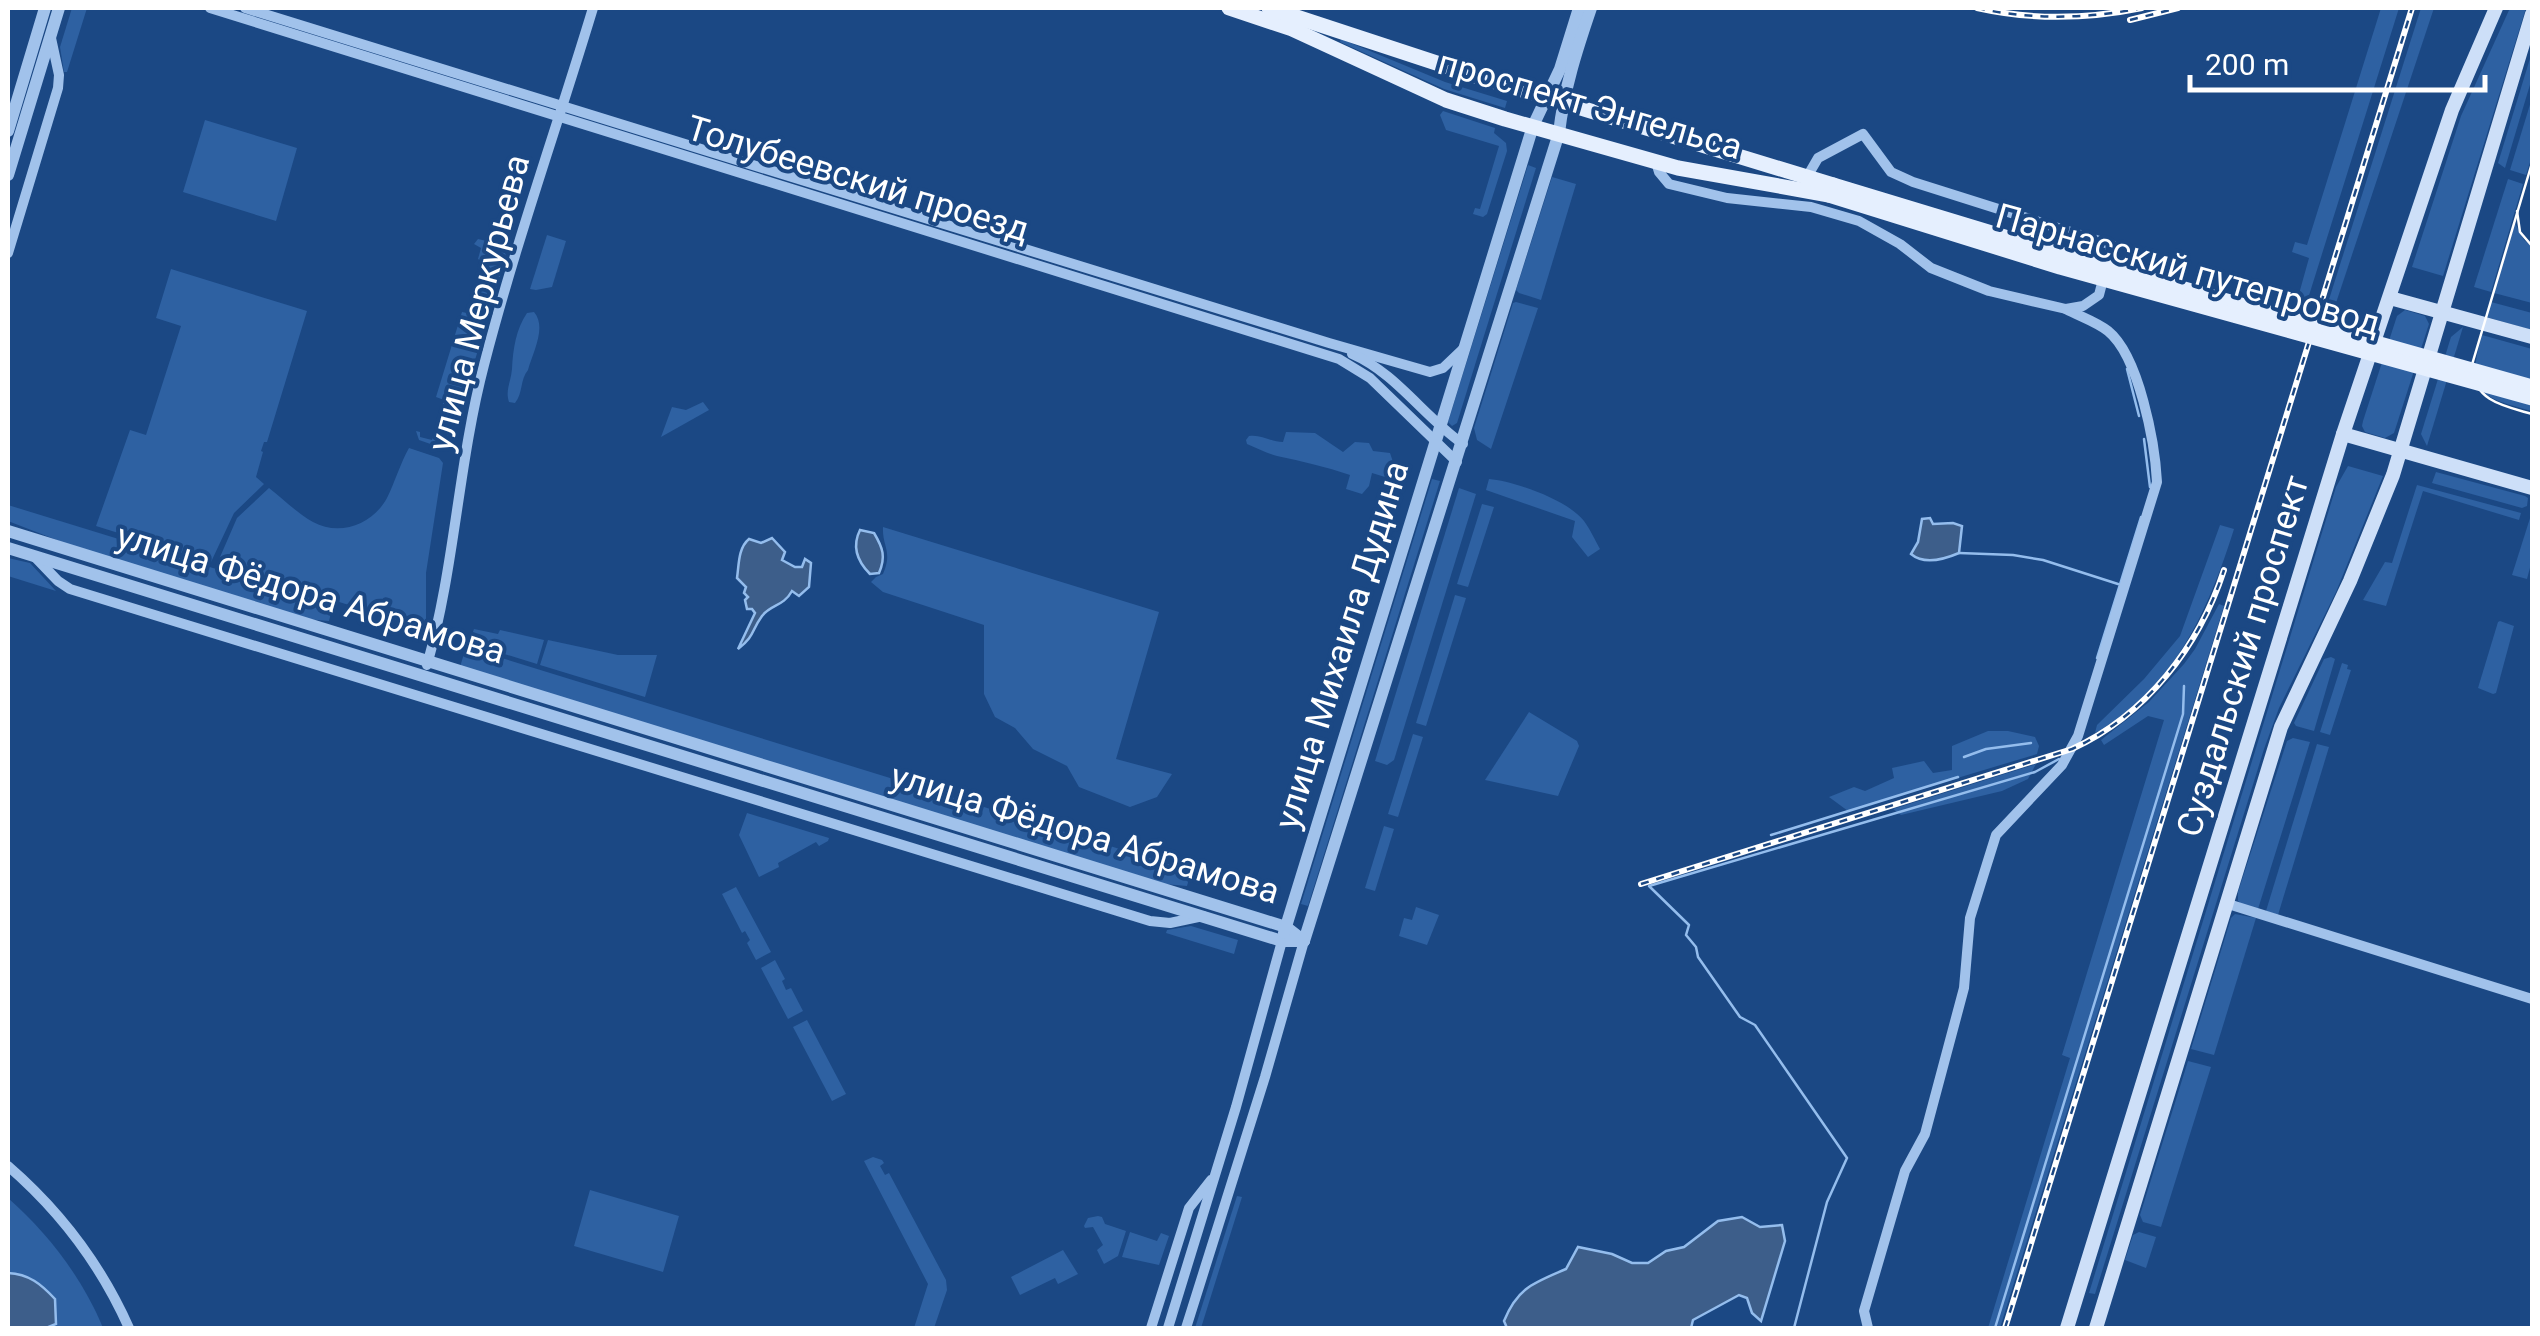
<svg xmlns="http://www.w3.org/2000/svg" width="2540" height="1336" viewBox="0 0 2540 1336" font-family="Roboto,sans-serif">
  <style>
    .green { fill: #2e61a2 }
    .water { fill: #3d5e8a; stroke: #94bded; stroke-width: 2.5 }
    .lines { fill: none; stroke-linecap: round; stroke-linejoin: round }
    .stream { stroke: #94bded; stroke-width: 2.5 }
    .minor { stroke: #a1c2eb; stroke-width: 10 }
    .tertiary { stroke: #a1c2eb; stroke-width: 12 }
    .secondary { stroke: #cddff8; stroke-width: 14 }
    .primary { stroke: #e5effe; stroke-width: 15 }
    .tram { stroke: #fff; stroke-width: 2.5 }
    .rail-casing { stroke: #fff; stroke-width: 6 }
    .rail { stroke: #1b4884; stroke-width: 2.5; stroke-dasharray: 8; stroke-linecap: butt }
    .primary-bridge { stroke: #e5effe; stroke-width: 15 }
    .labels { text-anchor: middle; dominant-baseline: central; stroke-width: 8; stroke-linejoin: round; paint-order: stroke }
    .street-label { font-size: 35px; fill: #fff; stroke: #1b4884 }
  </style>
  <rect width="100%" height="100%" fill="#1b4884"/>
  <g class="green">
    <polygon points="72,8 87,8 67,72 64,72 60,47"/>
    <polygon points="2381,8 2399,8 2306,305 2297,301 2309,258 2292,252 2295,242 2307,245"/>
    <polygon points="2421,8 2434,8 2332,315 2327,313 2326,309"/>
    <polygon points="2510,8 2526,8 2443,276 2412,267 2461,116"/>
    <polygon points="1341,39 1445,82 1507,101 1505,108 1444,89 1340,42"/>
    <polygon points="2532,52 2532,78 2505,168 2498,163"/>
    <polygon points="2532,98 2532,156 2526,175 2510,170"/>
    <polygon points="1443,111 1495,128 1494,133 1506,143 1507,151 1487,214 1483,217 1473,214 1475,208 1480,209 1499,146 1446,130 1440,115"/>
    <polygon points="205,120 297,148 276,221 183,192"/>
    <polygon points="1528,165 1536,168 1457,423 1452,426 1448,422"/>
    <polygon points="1552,177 1576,184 1541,300 1519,293 1516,290"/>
    <polygon points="2508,179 2523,184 2491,292 2474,287"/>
    <polygon points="2515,223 2524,240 2532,247 2532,303 2494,293"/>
    <polygon points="547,235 566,241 552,287 536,290 530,289"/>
    <path d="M 478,239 C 489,242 504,243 506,256 L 450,444 L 442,448 L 419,440 L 416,431 L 420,432 L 420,437 L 432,440 L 444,400 L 436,397 L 462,312 L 467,313 L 483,262 L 478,259 L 481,248 L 474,244 Z"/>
    <polygon points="171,269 307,311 267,442 264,442 261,451 263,452 256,477 264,484 234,513 211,562 96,526 130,430 146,435 181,326 156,318"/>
    <polygon points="1516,302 1538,308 1491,449 1477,440 1474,428 1513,303"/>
    <polygon points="2491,302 2532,313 2532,330 2486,317"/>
    <polygon points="2405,310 2425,316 2429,324 2394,433 2385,438 2365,432 2362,426 2363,421 2397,316"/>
    <path d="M 534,312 C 547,327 533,352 528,370 C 520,379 523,394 515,403 L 509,402 C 505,390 511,382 512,369 C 513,349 516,329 527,313 Z"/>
    <polygon points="2463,327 2427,446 2421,434 2451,337"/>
    <path d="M 2482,335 L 2532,349 L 2532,411 C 2480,397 2465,393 2482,335 Z"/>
    <polygon points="703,402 709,410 661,437 672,407 686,410"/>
    <path d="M 1286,432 L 1315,433 L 1343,452 L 1355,442 L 1369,443 L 1373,451 L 1390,453 L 1393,462 L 1390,474 L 1385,477 L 1372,473 L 1369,486 L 1362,494 L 1346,489 L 1350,475 C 1326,467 1302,461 1277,456 C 1268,454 1257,448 1247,444 L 1246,440 L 1249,436 C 1261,434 1271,442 1283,442 Z"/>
    <path d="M 409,448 L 439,458 L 443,463 L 426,573 L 426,629 L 217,564 L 237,518 L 269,488 C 283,499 297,513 313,522 C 340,537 373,524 387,498 C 395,482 400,464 409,448 Z"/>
    <polygon points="2348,466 2383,476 2336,592 2279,708 2264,749 2095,1294 2089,1293 2336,487"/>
    <polygon points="2436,472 2525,496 2528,498 2527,506 2522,508 2432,483"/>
    <polygon points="1432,479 1440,481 1308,906 1301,904"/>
    <path d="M 1489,479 C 1514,481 1568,500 1584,521 C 1590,529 1595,540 1600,549 L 1588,557 L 1572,537 L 1575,521 L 1486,490 Z"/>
    <polygon points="2417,485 2521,513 2519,520 2423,491 2386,606 2363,600 2385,562 2392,563"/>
    <polygon points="1459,488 1476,494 1394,760 1387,765 1375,761"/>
    <polygon points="1482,504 1494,507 1468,587 1457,584"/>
    <polygon points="8,505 333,605 329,621 306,619 80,549 8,521"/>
    <polygon points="2531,515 2532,516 2532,560 2527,579 2512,575"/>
    <path d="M 2220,525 L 2234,529 C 2209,609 2173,691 2095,733 L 2097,725 L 2144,679 L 2180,636 Z"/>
    <path d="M 883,527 L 1159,612 L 1116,759 L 1172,774 L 1157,797 L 1130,807 L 1079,787 L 1067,766 L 1033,749 L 1015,728 L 995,717 L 984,694 L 984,625 L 883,592 L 871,582 L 876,577 L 883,574 C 893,551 882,547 883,527 Z"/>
    <polygon points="8,558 30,563 56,591 8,576"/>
    <polygon points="1455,595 1466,598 1426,726 1416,723"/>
    <polygon points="2219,604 2224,606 2000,1328 1988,1328 2070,1058 2062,1055 2164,720 2148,716 2104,745 2101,740 2149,702 2184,664 2195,649"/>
    <polygon points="2500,621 2514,626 2496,693 2493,694 2478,688 2498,622"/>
    <polygon points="474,629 498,634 500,630 544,640 537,664 469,643"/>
    <polygon points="548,640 618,655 657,655 645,697 540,665"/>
    <polygon points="466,647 1191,871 1187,886 1164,884 460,667"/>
    <polygon points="2331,657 2335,659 2314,731 2296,726 2294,723 2324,659"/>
    <polygon points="2342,663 2348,665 2347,669 2351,670 2330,735 2320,732"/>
    <polygon points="1529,712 1577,741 1579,746 1558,796 1485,780"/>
    <polygon points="1988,731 2008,731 2035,737 2039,746 2037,754 1848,811 1829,797 1854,787 1865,791 1894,778 1892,768 1924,761 1933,773 1952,770 1952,746"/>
    <polygon points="1413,734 1423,737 1398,817 1388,814"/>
    <polygon points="2293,738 2310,742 2258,909 2243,905 2238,901 2238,892 2287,741"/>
    <polygon points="2317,744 2329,747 2278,915 2266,911"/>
    <polygon points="2036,764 2028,779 2002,791 1901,815 1893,809"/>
    <polygon points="747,813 829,838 828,841 819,846 816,842 778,863 779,867 759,877 739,835"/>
    <polygon points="1384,826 1394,829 1375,891 1365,888"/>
    <polygon points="736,887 771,952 756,960 747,943 750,940 745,931 742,933 722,894"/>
    <polygon points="1416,907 1439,915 1427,945 1399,936 1404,918 1412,920"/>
    <polygon points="2235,914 2256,918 2214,1055 2191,1049 2231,918"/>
    <polygon points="1191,926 1238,940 1234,954 1166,933 1167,930"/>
    <polygon points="775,960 785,979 782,981 786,990 791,988 803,1011 788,1019 761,968"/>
    <polygon points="807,1020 846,1094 832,1101 793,1027"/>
    <polygon points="2188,1061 2211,1067 2161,1227 2143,1222 2140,1215"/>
    <polygon points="873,1157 882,1160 884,1163 880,1166 885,1175 889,1173 946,1280 947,1290 934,1328 914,1328 928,1284 864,1161"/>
    <polygon points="590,1190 679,1216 663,1272 574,1246"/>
    <polygon points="1237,1196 1242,1197 1201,1328 1195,1328"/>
    <path d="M 8,1198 C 48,1233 83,1279 103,1328 L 8,1328 Z"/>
    <polygon points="1098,1216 1102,1217 1105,1224 1126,1231 1118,1256 1104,1264 1097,1250 1103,1245 1093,1227 1085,1228 1084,1226 1088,1218"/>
    <polygon points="1130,1232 1157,1241 1161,1233 1169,1236 1159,1265 1122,1257"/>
    <polygon points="2139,1232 2156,1237 2146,1268 2125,1260 2133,1235"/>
    <polygon points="1063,1250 1078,1274 1058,1284 1055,1278 1020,1295 1011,1277"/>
  </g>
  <g class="water">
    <path d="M 1930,518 L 1933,524 L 1953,523 L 1962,526 L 1959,553 C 1945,559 1924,565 1911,554 L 1918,542 L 1922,519 Z"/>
    <path d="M 860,530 L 874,533 C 883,548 886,557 879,573 L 870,574 C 857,561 852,546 860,530 Z"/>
    <path d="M 772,538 L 785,552 L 782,560 L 795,567 L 802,567 L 805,559 L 811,563 L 809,587 L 799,596 L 792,591 C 783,607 771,604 762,616 C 751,631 755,636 738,649 L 755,613 L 752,609 L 747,609 L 745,600 L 748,597 L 744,593 L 746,587 L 737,578 C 739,565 738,548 749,539 L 761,543 Z"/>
    <path d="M 1742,1217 L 1760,1227 L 1782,1225 L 1785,1241 L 1761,1321 L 1752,1313 L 1747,1298 L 1739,1295 L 1693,1320 L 1691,1328 L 1507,1328 L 1504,1321 C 1518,1287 1534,1283 1566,1269 L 1578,1247 L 1612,1254 L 1632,1263 L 1648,1263 L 1666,1251 L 1684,1247 L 1718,1221 Z"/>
    <path d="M 8,1273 C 29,1274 41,1284 55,1299 L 56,1324 L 46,1328 L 8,1328 Z"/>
  </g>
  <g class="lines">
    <g class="stream">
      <polyline points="2127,369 2139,416"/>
      <polyline points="2144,439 2150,487"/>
      <polyline points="1959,553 2013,555 2043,560 2118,584"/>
      <polyline points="2097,658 2141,517"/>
      <polyline points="1964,757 1986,749 2031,743"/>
      <polyline points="1771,835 1958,777"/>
      <polyline points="1794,1328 1827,1202 1847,1158 1755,1025 1740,1017 1698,957 1696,947 1686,935 1689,925 1649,886 2035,772 2059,759"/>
      <polyline points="1995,1328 2183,714 2184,686"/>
    </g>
    <g class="minor">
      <polyline points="210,8 1339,359 1370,378 1457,462"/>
      <polyline points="245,8 1329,343 1430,372 1443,368 1464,348"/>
      <polyline points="1656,162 1659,172 1669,184 1727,198 1811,207 1859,221 1900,244 1931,268 1989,291 2066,309 2083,306 2099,295 2112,245 1913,182 1891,172 1863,134 1818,158 1807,177"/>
      <polyline points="8,253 58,88 59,75 51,38"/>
      <path d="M 1352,354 C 1396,373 1424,417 1463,444"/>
      <polyline points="34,556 58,581 70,589 1150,921 1170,923 1203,916"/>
      <path d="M 427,665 C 455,567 458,464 484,365 C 515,245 557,127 593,8"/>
      <polyline points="2225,903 2532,999"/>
      <path d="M 8,1166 C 60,1211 101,1265 129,1328"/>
      <polyline points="1151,1328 1189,1208 1211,1180"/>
      <polyline points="1168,1328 1236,1107 1282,941"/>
      <polyline points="1186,1328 1265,1077 1304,941"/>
      <path d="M 1868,1328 L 1864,1311 L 1905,1171 L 1925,1134 L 1964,988 L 1970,918 L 1996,835 L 2062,765 L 2078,736 L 2157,482 C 2155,443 2139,356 2108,331 C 2097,322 2079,316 2066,309"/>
    </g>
    <g class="tertiary">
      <polyline points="8,131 45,8"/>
      <polyline points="8,175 59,8"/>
      <polyline points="8,531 1260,919 1286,927 1304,941"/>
      <polyline points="8,548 1282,941 1304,941"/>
      <polyline points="1284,933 1533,126 1560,69 1579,8"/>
      <path d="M 1304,941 L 1559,133 C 1564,89 1577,49 1591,8"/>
    </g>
    <g class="secondary">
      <polyline points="2390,298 2532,337"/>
      <polyline points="2343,434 2532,488"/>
      <polyline points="2067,1328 2343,434 2452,110 2496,8"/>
      <polyline points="2096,1328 2281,727 2350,581 2393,475 2532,14"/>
    </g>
    <g class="primary">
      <polyline points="1229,8 1292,29 1446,100 1505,119 1678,168 1829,195"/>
      <polyline points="1269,8 1476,76 1833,185"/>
    </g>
    <g class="tram">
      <path d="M 2532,163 L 2471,368 C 2476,402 2504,406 2532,414"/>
      <polyline points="2517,211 2520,232 2532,246"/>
    </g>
    <g class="rail-casing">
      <g id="rail">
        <path d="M 1977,8 C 2031,20 2088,19 2142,8"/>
        <polyline points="2130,20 2178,8"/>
        <path d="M 1641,884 L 2072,749 C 2146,715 2199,647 2224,570"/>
        <polyline points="2005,1328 2412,8"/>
      </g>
    </g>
    <use href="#rail" class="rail"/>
    <g class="primary-bridge">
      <polyline points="1833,185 2064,255 2532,387"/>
      <polyline points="1829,195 2060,267 2532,398"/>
    </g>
  </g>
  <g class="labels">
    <g class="street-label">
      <text transform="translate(1590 105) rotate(16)">проспект Энгельса</text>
      <text transform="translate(858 179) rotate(17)">Толубеевский проезд</text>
      <text transform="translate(2188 270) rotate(16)">Парнасский путепровод</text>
      <text transform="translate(479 303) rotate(-75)">улица Меркурьева</text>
      <text transform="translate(311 594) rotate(17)">улица Фёдора Абрамова</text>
      <text transform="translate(1342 645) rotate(-73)">улица Михаила Дудина</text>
      <text transform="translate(2243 656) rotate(-73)">Суздальский проспект</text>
      <text transform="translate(1085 834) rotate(17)">улица Фёдора Абрамова</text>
    </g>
  </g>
  <rect width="2540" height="1336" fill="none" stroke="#ffffff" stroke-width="20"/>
  <path d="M2190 75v15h295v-15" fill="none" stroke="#ffffff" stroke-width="5"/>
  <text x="2205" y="75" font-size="30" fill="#ffffff" stroke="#1b4884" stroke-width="8" paint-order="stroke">200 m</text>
</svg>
